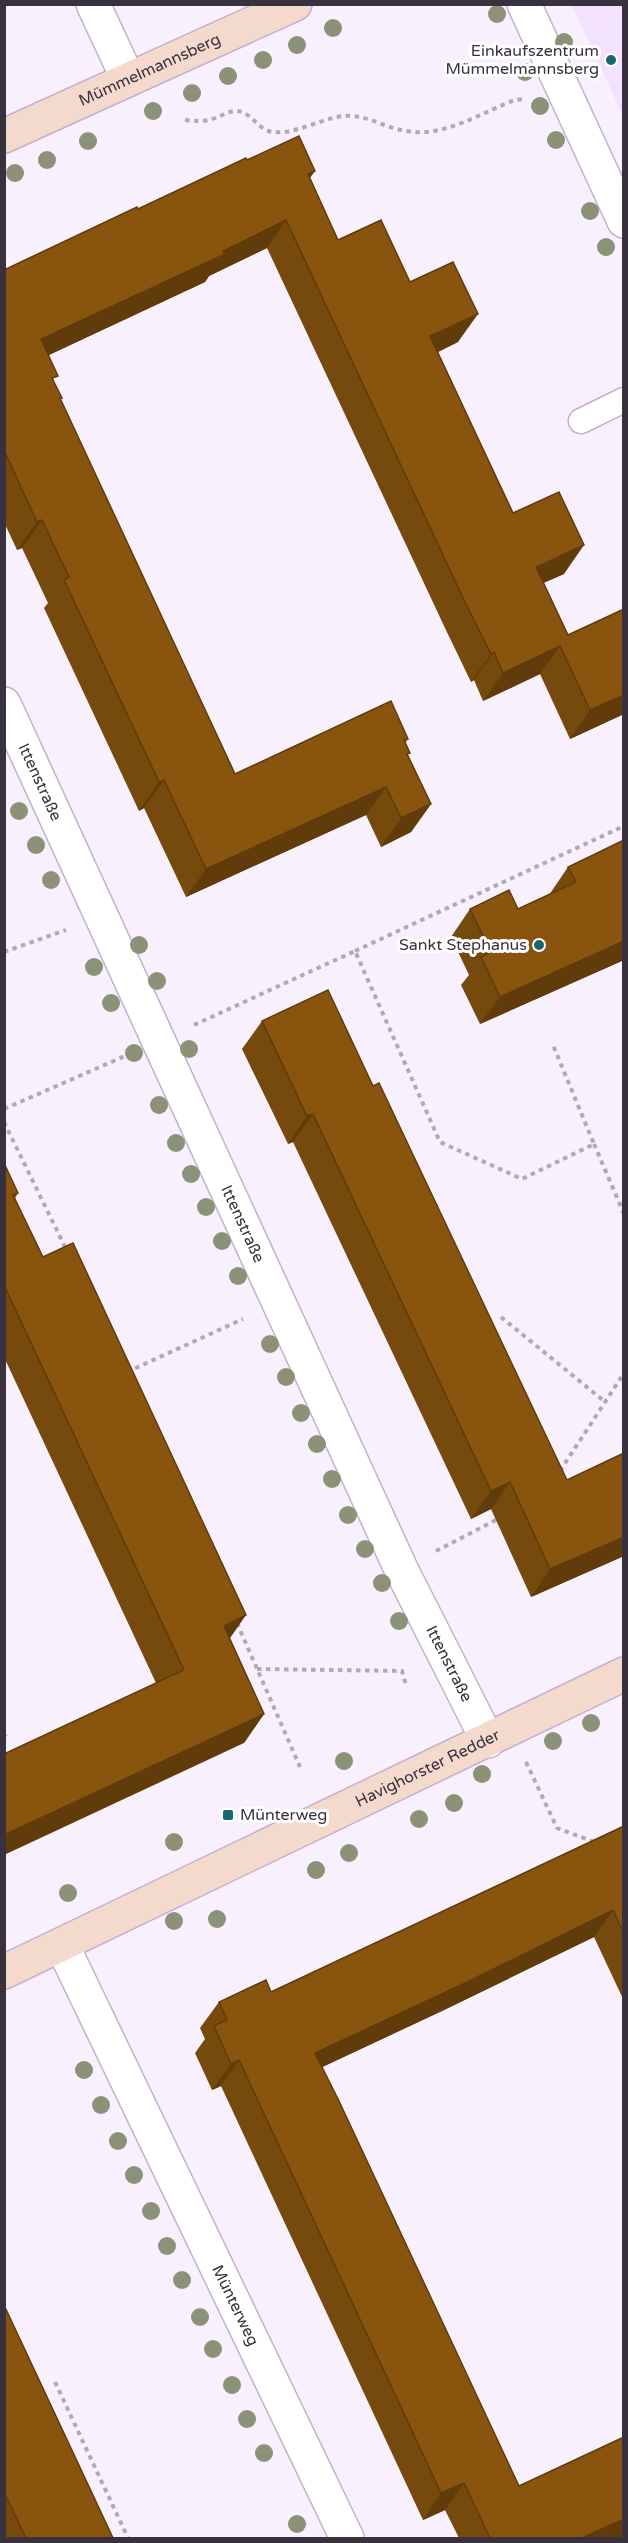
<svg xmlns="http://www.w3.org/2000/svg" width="628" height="2543" viewBox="0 0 628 2543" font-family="'Varela Round',sans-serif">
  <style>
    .built { fill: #f4e1ff }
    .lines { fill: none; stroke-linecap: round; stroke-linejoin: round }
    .lane-casing { stroke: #c2b0cd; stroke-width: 27 }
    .street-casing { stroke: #c2b0cd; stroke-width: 36 }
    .secondary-casing { stroke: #c2b0cd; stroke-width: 36 }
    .path { stroke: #b1aab6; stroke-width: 4; stroke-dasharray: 4.5 4.5; stroke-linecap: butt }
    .lane { stroke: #fff; stroke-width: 24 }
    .street { stroke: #fff; stroke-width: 33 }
    .secondary { stroke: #f4dacd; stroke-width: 33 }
    .tree { fill: #8b9278 }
    .wall { fill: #76490c }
    .shaded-wall { fill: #603c0a }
    .building { fill: #89550e; stroke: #603c0a; stroke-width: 1.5 }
    .poi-dot { fill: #1b6770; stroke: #fff; stroke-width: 2 }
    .labels { text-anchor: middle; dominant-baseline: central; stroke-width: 6; stroke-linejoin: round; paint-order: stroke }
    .poi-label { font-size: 16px; fill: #39323e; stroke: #fff; text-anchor: end }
    .street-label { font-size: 16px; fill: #39323e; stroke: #fff }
  </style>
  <rect width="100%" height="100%" fill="#f8f1fd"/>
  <polygon class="built" points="572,5 623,5 623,116"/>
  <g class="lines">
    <g class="lane-casing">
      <polyline id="lane" points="581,421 624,400"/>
    </g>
    <g class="street-casing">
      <g id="street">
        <polyline points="93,4 128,79"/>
        <polyline points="524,4 624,221"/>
        <path id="s1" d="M 4,704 L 401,1569 L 488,1741"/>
        <path id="s2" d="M 62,1945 L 347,2538"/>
      </g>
    </g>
    <g class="secondary-casing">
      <g id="secondary">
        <path id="s3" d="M 4,136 L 295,4"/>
        <path id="s4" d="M 4,1972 L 624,1674"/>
      </g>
    </g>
    <g class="path">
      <path d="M 185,120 C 195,121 203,122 212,119 C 221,117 228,110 238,111 C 252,113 258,130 273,132 C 294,135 322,118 344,116 C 366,114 385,128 406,131 C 444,138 480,113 515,100 L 524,99"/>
      <polyline points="355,951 624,826"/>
      <polyline points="4,952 66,930"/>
      <polyline points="194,1025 355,951 440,1142 522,1179 594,1144 553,1045"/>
      <polyline points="4,1109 125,1056"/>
      <polyline points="4,1122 67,1251"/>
      <polyline points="594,1144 624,1214"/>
      <polyline points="501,1317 604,1401"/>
      <polyline points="127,1372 243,1319"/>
      <polyline points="560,1471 624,1373"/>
      <polyline points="436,1551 496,1520"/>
      <polyline points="237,1623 300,1767"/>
      <polyline points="257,1669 402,1671 406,1685"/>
      <polyline points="4,1735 6,1737"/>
      <polyline points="526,1762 557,1828 597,1843"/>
      <polyline points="55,2382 128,2538"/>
    </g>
    <use href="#lane" class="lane"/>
    <use href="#street" class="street"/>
    <use href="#secondary" class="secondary"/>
  </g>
  <g class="tree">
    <circle cx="497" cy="14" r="9"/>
    <circle cx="333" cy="28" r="9"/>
    <circle cx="564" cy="42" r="9"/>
    <circle cx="297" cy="45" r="9"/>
    <circle cx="263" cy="60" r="9"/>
    <circle cx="525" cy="72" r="9"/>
    <circle cx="228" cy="76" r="9"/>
    <circle cx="192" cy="93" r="9"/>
    <circle cx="540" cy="106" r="9"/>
    <circle cx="153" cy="111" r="9"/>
    <circle cx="556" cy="140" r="9"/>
    <circle cx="88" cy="141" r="9"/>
    <circle cx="47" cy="160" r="9"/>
    <circle cx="15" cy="173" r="9"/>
    <circle cx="590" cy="211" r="9"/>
    <circle cx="606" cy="247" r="9"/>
    <circle cx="19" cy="811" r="9"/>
    <circle cx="36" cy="845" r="9"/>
    <circle cx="51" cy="880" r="9"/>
    <circle cx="139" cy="945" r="9"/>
    <circle cx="94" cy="967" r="9"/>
    <circle cx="157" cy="981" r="9"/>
    <circle cx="111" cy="1003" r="9"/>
    <circle cx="189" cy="1049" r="9"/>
    <circle cx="134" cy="1053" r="9"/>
    <circle cx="159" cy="1105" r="9"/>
    <circle cx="176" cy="1143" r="9"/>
    <circle cx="191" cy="1174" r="9"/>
    <circle cx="206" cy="1207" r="9"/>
    <circle cx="222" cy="1241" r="9"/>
    <circle cx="238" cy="1276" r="9"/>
    <circle cx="270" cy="1344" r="9"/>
    <circle cx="286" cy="1377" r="9"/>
    <circle cx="301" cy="1413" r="9"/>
    <circle cx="317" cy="1444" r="9"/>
    <circle cx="332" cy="1479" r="9"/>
    <circle cx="348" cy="1515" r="9"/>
    <circle cx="365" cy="1549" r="9"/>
    <circle cx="382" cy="1583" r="9"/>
    <circle cx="399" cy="1621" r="9"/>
    <circle cx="591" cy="1723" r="9"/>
    <circle cx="553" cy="1741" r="9"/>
    <circle cx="344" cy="1761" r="9"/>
    <circle cx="482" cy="1774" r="9"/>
    <circle cx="454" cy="1803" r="9"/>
    <circle cx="419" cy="1819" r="9"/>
    <circle cx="174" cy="1842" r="9"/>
    <circle cx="349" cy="1853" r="9"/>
    <circle cx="316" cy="1870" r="9"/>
    <circle cx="68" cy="1893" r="9"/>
    <circle cx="217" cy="1919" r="9"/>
    <circle cx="174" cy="1921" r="9"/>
    <circle cx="84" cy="2070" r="9"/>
    <circle cx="101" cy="2105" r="9"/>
    <circle cx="118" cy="2141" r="9"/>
    <circle cx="134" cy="2175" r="9"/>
    <circle cx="151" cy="2211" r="9"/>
    <circle cx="167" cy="2246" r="9"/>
    <circle cx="182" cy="2280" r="9"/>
    <circle cx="200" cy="2317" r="9"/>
    <circle cx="213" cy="2349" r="9"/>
    <circle cx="232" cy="2385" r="9"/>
    <circle cx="247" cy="2419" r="9"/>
    <circle cx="264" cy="2453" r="9"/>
    <circle cx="297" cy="2524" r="9"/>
  </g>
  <g class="wall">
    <polygon points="247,160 310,178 338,240 410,282 458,342 438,352 513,513 564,574 543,583 568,635 624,609 624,714 570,739 540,674 483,701 474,680 471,682 445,628 267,248 209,276 205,282 49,355 54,382 62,398 60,400 235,774 408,739 405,743 408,755 431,804 411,832 381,847 366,815 186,897 144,808 139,811 44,608 48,603 22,548 17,550 4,522 4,270 138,209"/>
    <polygon points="624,840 624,960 480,1024 461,985 469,975 451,937 470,909 518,909 549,895 568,867"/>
    <polygon points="262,1021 373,1086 567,1480 624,1453 624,1556 531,1597 491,1509 471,1519 293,1142 288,1144 242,1049"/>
    <polygon points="4,1163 18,1193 15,1198 43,1257 230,1639 264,1714 244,1743 156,1683 4,1357"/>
    <polygon points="624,1826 624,2001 594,1937 444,2010 322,2067 519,2486 619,2538 459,2538 445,2510 423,2520 221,2086 212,2090 195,2053 205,2039 200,2028 219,2002 271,1992"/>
    <polygon points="4,2305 113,2538 4,2538"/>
  </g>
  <g class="shaded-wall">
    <polygon points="315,171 295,199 308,174"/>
    <polygon points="286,220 267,248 209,276 205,282 21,368 41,339"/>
    <polygon points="478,314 458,342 411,365 430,336"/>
    <polygon points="42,520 22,548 17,550 37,522"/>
    <polygon points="584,545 564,574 516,595 536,567"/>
    <polygon points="560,646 540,674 483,701 503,673"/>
    <polygon points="494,652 474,680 471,682 491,654"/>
    <polygon points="624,695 624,714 570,739 590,710"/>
    <polygon points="164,780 144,808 139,811 159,782"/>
    <polygon points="386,787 366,815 186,897 206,869"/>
    <polygon points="431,804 411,832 381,847 401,818"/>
    <polygon points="624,941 624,960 480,1024 500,997"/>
    <polygon points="313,1114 293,1142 288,1144 307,1116"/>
    <polygon points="510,1482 491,1509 471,1519 491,1491"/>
    <polygon points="624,1537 624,1556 531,1597 550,1569"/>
    <polygon points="246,1615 226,1644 224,1626"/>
    <polygon points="264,1714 244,1743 4,1855 4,1835"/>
    <polygon points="613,1910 594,1937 444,2010 297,2079 315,2053"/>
    <polygon points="239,2060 221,2086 212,2090 231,2064"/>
    <polygon points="464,2483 445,2510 423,2520 441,2493"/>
    <polygon points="624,2519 624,2536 619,2538 582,2538"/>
  </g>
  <g class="building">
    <polygon points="299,136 315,171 308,174 338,240 381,220 410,282 453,262 478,314 430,336 513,513 559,492 584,545 536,567 568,635 624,609 624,695 590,710 560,646 503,673 494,652 491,654 464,600 286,220 223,251 225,254 41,339 58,376 52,378 62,398 60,398 235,774 391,701 408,739 404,740 410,753 407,754 431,804 401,818 386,787 206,869 164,780 159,782 64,580 69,577 42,520 37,522 4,450 4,270 137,207 138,209 246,158 247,160"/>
    <polygon points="624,840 624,941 500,997 481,957 491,952 470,909 509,890 518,909 576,882 568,867"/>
    <polygon points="328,990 373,1086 379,1083 567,1480 624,1453 624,1537 550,1569 510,1482 491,1491 313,1114 307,1116 262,1021"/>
    <polygon points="4,1163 18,1193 13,1195 43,1257 73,1243 246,1615 224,1626 264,1714 4,1835 4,1754 184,1670 4,1285"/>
    <polygon points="624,1826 624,1934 613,1910 463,1984 315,2053 339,2101 519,2486 624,2437 624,2519 582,2538 490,2538 464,2483 441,2493 239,2060 231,2064 214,2026 227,2020 219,2002 266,1980 271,1992"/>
    <polygon points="4,2305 113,2538 26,2538 4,2492"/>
  </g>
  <g class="poi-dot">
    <circle cx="611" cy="60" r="6"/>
    <circle cx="539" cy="945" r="6"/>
    <rect x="222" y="1809" width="12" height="12" rx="3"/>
  </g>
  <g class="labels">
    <g class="poi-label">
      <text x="599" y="51">Einkaufszentrum<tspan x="599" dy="18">Mümmelmannsberg</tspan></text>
      <text x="527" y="945">Sankt Stephanus</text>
      <text x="240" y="1815" text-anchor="start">Münterweg</text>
    </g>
    <g class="street-label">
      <text stroke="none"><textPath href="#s3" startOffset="160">Mümmelmannsberg</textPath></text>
      <text stroke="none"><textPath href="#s1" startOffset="86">Ittenstraße</textPath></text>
      <text stroke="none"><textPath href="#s1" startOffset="572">Ittenstraße</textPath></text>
      <text stroke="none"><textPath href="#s1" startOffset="1058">Ittenstraße</textPath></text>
      <text stroke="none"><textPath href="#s4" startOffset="470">Havighorster Redder</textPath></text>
      <text stroke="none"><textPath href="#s2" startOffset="400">Münterweg</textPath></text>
    </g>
  </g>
  <rect width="628" height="2543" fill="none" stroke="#39323e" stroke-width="12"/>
</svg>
